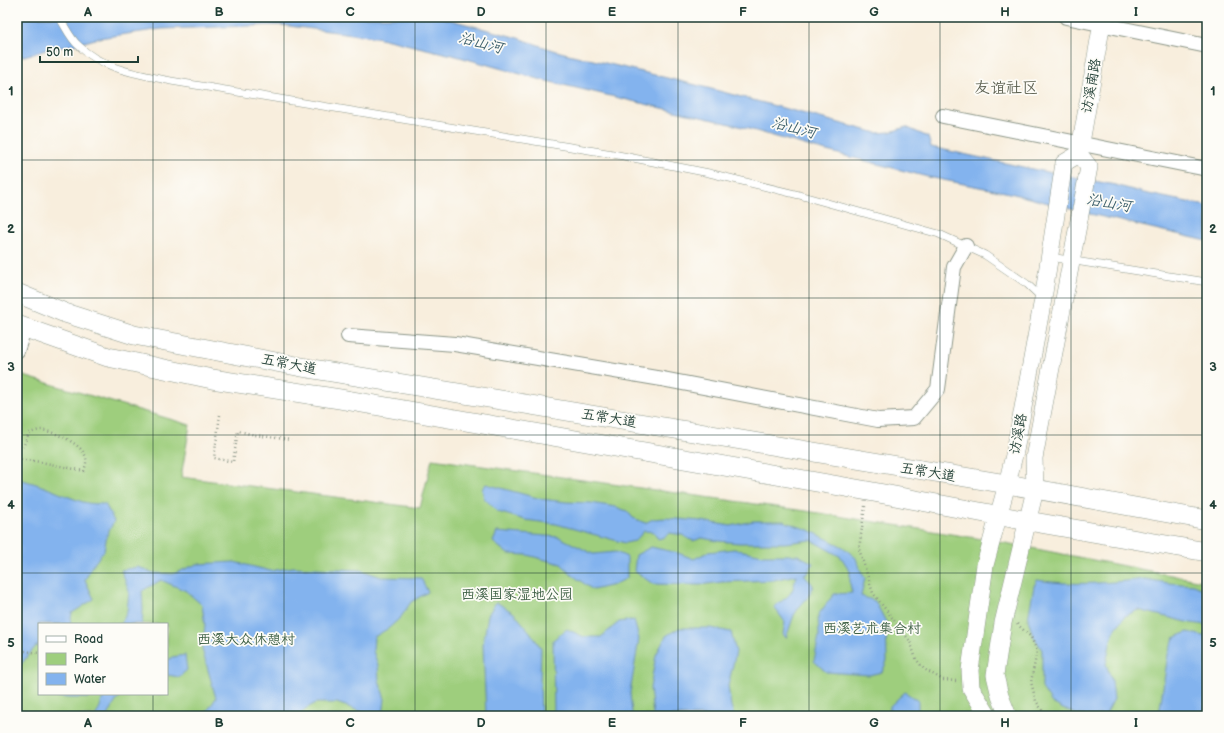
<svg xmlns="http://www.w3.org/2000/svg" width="1224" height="733" viewBox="0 0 1224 733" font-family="'Balsamiq Sans','LXGW WenKai TC',sans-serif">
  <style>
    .green { fill: #9ece7d; stroke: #5e8658; fill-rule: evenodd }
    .water { fill: #83b3ee; stroke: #517891 }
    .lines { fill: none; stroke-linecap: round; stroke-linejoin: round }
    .service-casing { stroke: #8c9688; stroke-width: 8 }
    .minor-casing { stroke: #8c9688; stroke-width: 16 }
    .tertiary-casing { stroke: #8c9688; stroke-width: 18 }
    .secondary-casing { stroke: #8c9688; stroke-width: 20 }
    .path { stroke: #8c9688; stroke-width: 2.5; stroke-dasharray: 1 3; stroke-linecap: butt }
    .service { stroke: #fff; stroke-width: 7 }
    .minor { stroke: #fff; stroke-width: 14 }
    .tertiary { stroke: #fff; stroke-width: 17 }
    .secondary { stroke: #fff; stroke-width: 19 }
    .grid { fill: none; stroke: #1f3d34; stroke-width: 1; stroke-opacity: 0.55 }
    .labels { text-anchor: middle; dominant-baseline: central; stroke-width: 3.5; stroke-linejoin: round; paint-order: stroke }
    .street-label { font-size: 14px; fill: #1f3d34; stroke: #fdfcf7 }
    .park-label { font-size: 14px; fill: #3f6146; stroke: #fdfcf7 }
    .water-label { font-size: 15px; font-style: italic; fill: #3d606c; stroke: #fdfcf7 }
    .quarter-label { font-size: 16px; fill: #616555; stroke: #fdfcf7 }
    .neatline { fill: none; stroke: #1f3d34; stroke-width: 1.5 }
    .grid-label { font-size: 13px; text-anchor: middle; font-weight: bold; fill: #1f3d34 }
  </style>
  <rect width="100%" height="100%" fill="#fdfcf7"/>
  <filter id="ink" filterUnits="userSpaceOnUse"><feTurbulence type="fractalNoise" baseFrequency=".025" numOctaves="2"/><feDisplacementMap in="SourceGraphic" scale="8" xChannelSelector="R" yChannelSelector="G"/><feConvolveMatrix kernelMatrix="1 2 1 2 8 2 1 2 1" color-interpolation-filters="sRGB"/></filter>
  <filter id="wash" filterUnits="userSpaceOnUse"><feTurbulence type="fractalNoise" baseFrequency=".012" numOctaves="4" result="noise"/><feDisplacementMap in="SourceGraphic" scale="16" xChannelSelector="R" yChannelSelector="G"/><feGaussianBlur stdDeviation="0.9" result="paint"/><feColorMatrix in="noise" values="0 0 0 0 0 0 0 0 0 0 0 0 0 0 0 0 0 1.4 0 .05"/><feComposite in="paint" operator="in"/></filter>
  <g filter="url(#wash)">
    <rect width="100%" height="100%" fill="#f8eedd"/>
    <path class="green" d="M 17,374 L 190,425 L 181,477 L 420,508 L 432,459 L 806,511 L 995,541 L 1207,582 L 1207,716 L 17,716 ZM 39,624 L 167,624 L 167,694 L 39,694 Z"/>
    <g class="water">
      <polygon points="17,17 440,17 518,38 556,51 700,86 877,133 890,132 906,127 928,137 931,147 1037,170 1115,185 1144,193 1207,206 1207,241 1090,214 1010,193 928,177 815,148 735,125 542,80 456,56 376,37 281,25 162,29 99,38 77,44 46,50 17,58"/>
      <path d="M 17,479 C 40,483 61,495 83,502 C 90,504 98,504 105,504 L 114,521 L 107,535 L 104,551 L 93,565 L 85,580 L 94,599 L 72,613 L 70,624 L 39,624 L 39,646 L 36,646 L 18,668 L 19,688 L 17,709 Z"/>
      <polygon points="486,484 541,499 566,502 591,503 616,507 627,511 633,518 645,523 653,519 666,518 701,521 731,526 753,521 783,521 811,531 843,547 856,558 859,568 865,578 861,596 875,601 886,622 887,661 882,672 869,675 826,672 814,661 819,636 818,615 834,594 852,593 850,584 850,571 841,557 811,540 785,543 739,543 718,541 702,538 693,541 682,535 670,533 665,537 658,539 654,532 644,531 635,541 625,543 556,524 525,520 498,512 484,498 482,489"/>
      <polygon points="497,532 559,537 593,554 616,552 627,557 627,578 614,585 593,590 575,577 561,564 527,555 508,554 493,542"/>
      <path d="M 651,547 L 678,553 L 694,559 L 708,552 L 734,549 L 763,555 L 798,555 L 813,563 L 808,573 L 804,574 L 813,585 L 810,595 L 800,606 L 794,615 L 786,638 L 783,634 L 785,622 L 774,607 C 789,595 793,596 796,575 L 774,580 L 722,582 L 700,585 L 653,584 L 634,571 L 636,555 Z"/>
      <polygon points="234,562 271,571 293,567 361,570 381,577 421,578 428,592 411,602 401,617 389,628 374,637 373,651 378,665 379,681 385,699 383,716 368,714 337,703 316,703 305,709 299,716 204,716 216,698 202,649 205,626 202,605 186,591 161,580 142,591 143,610 142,624 121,624 127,612 129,591 121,570 138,567 154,573 173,574 197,564"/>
      <path d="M 1145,579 L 1168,583 L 1194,585 L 1207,591 L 1207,626 L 1206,625 L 1191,623 L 1138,610 L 1125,616 L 1114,631 L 1110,644 L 1106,664 L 1112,681 L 1114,699 L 1106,714 L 1093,716 L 1079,715 L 1063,709 L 1052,703 L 1042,688 L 1042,650 L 1032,633 L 1028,619 L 1034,586 L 1037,580 C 1073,586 1109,583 1145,579 Z"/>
      <polygon points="496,602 514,613 530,632 541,648 540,681 541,716 486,716 483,645 488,615"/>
      <polygon points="634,620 639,639 630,693 632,714 631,716 554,716 553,640 567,629 584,637 601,637 619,622"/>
      <polygon points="679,628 711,628 731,632 736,652 728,686 731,706 734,716 654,716 653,715 650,688 656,655 666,636"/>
      <polygon points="1188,632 1203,636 1207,634 1207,700 1203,716 1160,716 1160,708 1168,654 1174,638"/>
      <polygon points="185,655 187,670 179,677 167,675 167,661 172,657"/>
      <polygon points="905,692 918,701 918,716 889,716 890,706"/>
      <polygon points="53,694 91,694 88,698 70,698 55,697"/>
      <polygon points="104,694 121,694 113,706 108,716 95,716 99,710"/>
    </g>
  </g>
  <g filter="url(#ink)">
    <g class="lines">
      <g class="service-casing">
        <g id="service">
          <path d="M 59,17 C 65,26 70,38 78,45 C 103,70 139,74 171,81 L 613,154 L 709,173 L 799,195 L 939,234 L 985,255 L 1027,284 L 1042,298"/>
          <polyline points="1050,257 1207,282"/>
        </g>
      </g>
      <g class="minor-casing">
        <g id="minor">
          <polyline points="1066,17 1207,46"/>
          <polyline points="943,116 1207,169"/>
          <polyline points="348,336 455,344 662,379 878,420 914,418 938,389 954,267 966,246"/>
          <polyline points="17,351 24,329"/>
        </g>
      </g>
      <g class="tertiary-casing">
        <g id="tertiary">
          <polyline points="1079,154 1103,17"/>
          <polyline points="988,716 971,688 970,670 985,565 1007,484 1015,451 1043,299 1064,163 1079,154"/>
          <polyline points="1008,716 1000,696 995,675 1003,623 1035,490 1034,458 1089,167 1079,154"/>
        </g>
      </g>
      <g class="secondary-casing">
        <g id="secondary">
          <polyline points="17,293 65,313 134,335 307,368 1007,484 1207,520"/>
          <polyline points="17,325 108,357 212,379 340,399 868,491 1028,521 1207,552"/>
        </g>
      </g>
      <g class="path">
        <polyline points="220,415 214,458 233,462 238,431 255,435 291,440"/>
        <path d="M 17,459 L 41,462 L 84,471 C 85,467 87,462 86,458 C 83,444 55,432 42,430 C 38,430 33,432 29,433 L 23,447"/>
        <polyline points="865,506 859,549 873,593 910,641 916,659 924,669 943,680 957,681"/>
        <polyline points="1017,624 1031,637 1037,651 1031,682 1036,701 1046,716"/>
        <polyline points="17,650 39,653"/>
      </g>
      <use href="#service" class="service"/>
      <use href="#minor" class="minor"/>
      <use href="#tertiary" class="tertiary"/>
      <use href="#secondary" class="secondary"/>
    </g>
  </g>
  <path class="grid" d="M 153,17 L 153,624M 284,17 L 284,716M 415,17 L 415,716M 546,17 L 546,716M 678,17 L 678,716M 809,17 L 809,716M 940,17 L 940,716M 1071,17 L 1071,716M 17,160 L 1207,160M 17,298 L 1207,298M 17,435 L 1207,435M 17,573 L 1207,573M 153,694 L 153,716"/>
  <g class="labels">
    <g class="street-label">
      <text transform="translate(1091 86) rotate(-80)">访溪南路</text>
      <text transform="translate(289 364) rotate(11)">五常大道</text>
      <text transform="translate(609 418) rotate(9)">五常大道</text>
      <text transform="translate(1018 434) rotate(-79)">访溪路</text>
      <text transform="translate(928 472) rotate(9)">五常大道</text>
    </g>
    <g class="park-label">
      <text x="517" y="594">西溪国家湿地公园</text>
      <text x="872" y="628">西溪艺术集合村</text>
      <text x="246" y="639">西溪大众休憩村</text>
    </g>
    <g class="water-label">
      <text transform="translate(481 43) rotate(15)">沿山河</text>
      <text transform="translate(794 128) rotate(15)">沿山河</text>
      <text transform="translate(1109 203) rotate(10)">沿山河</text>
    </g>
    <g class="quarter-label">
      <text x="1006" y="88">友谊社区</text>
    </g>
  </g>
  <rect width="1224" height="733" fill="none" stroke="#fdfcf7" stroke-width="44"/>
  <rect x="38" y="623" width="130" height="72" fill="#fdfcf7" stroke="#a4b0a9"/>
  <rect x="46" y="636" width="20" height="6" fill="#ffffff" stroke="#a4b0a9"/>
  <text x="74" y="643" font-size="12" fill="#1f3d34">Road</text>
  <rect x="46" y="653" width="20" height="12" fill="#9ece7d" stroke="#a4b0a9"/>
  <text x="74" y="663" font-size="12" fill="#1f3d34">Park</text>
  <rect x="46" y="673" width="20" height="12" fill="#83b3ee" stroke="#a4b0a9"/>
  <text x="74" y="683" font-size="12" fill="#1f3d34">Water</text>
  <path d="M40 56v6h98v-6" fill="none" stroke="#1f3d34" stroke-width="2"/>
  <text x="46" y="56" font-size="12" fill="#1f3d34" stroke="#fdfcf7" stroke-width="3" paint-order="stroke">50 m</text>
  <rect x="22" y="22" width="1180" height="689" class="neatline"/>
  <g class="grid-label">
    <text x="88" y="16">A</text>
    <text x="219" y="16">B</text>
    <text x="350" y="16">C</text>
    <text x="481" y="16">D</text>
    <text x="612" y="16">E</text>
    <text x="743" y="16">F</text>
    <text x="874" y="16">G</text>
    <text x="1005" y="16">H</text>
    <text x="1136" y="16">I</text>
    <text x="11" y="95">1</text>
    <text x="1213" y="95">1</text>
    <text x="11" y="233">2</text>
    <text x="1213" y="233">2</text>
    <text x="11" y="371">3</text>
    <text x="1213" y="371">3</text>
    <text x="11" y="509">4</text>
    <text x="1213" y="509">4</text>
    <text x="11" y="647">5</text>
    <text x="1213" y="647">5</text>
    <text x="88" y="727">A</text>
    <text x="219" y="727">B</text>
    <text x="350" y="727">C</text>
    <text x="481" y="727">D</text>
    <text x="612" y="727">E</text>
    <text x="743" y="727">F</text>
    <text x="874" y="727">G</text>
    <text x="1005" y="727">H</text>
    <text x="1136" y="727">I</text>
  </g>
</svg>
